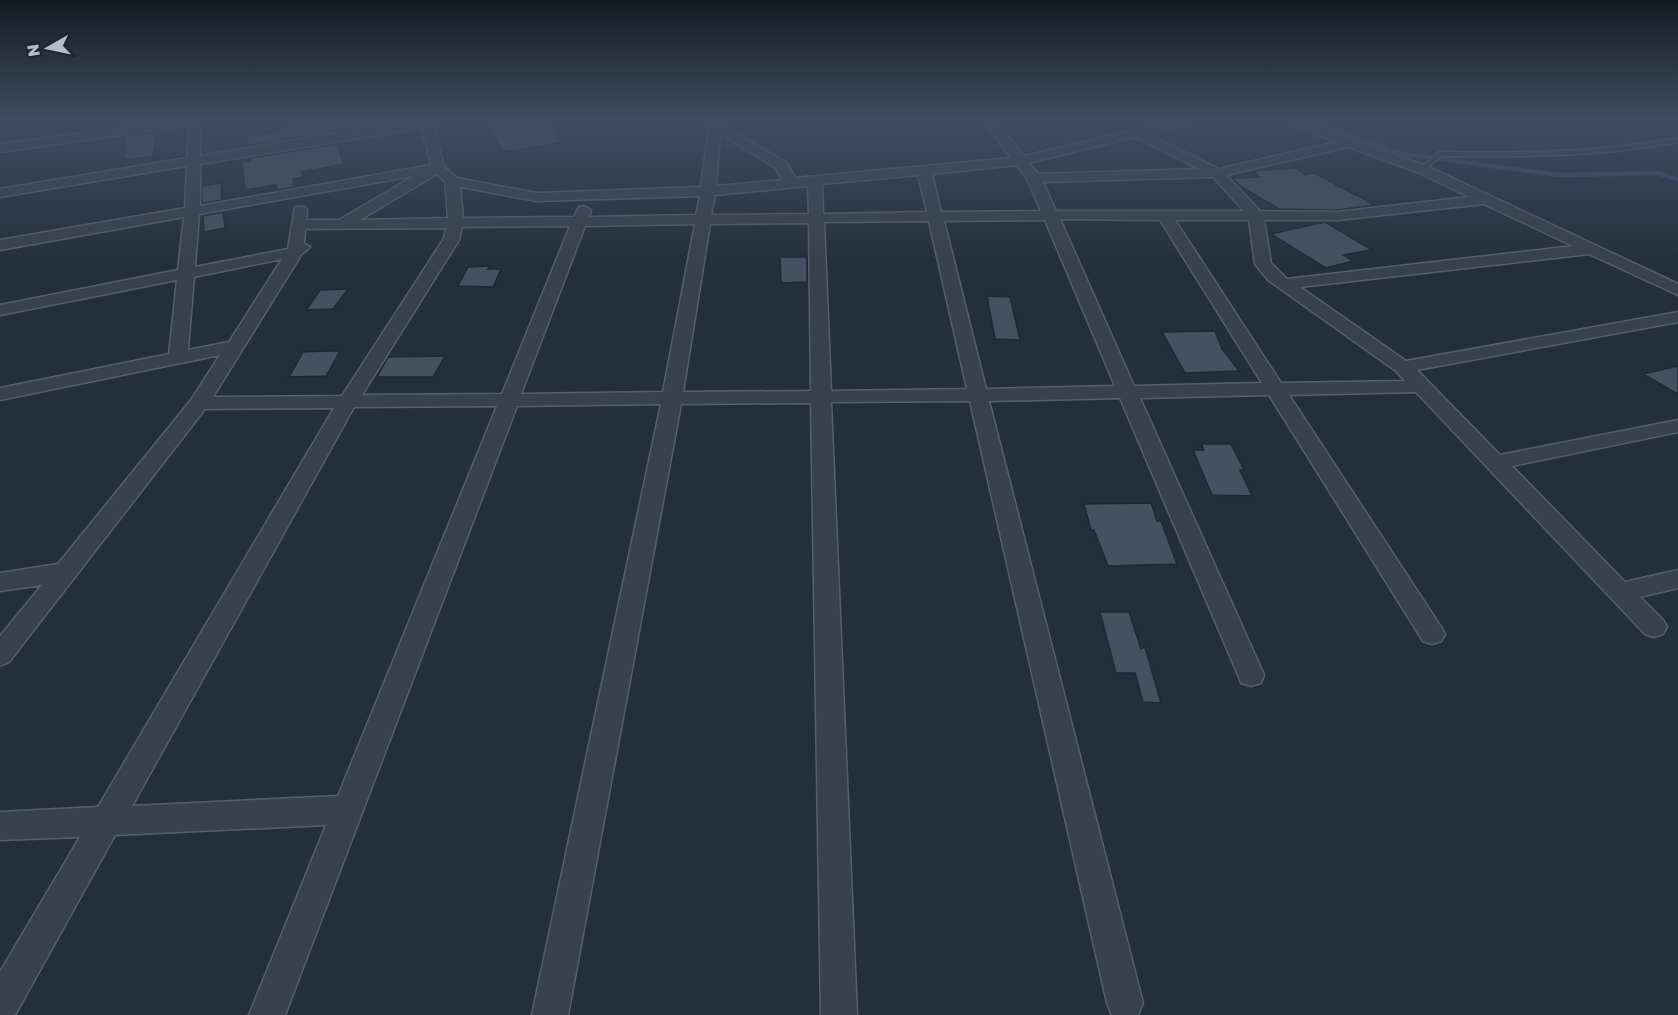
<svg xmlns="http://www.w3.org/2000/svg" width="1678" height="1015" viewBox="0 0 1678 1015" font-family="'Golos Text',sans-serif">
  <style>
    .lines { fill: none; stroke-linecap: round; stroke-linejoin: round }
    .stream { stroke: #394c67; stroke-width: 4.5 }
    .building { fill: #455162; stroke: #1f2835; stroke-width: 1.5 }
    .service-casing { stroke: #565f6c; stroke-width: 3 }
    .minor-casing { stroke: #565f6c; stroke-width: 3 }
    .service { fill: #38414e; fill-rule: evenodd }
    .minor { fill: #38414e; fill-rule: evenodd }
  </style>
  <rect width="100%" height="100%" fill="#242f3e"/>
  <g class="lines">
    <polyline class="stream" points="1305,119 1403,154 1560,175 1657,173 1678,179"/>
  </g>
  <g class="building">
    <polygon points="290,119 369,119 370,125 248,146 247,137 282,131 282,126 292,124"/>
    <polygon points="484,119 545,119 563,142 503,152"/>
    <polygon points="157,132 153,156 124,160 126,136"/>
    <polygon points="337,144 344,164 302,172 303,177 293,179 294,187 277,190 276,185 245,190 242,162 250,161 249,158"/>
    <polygon points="1297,168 1305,175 1314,173 1375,205 1337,210 1279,209 1240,186 1232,178 1260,177 1253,171"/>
    <polygon points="221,183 222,200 202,203 202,186"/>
    <polygon points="223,212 225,228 204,232 203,216"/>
    <polygon points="1325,222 1372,250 1343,255 1353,261 1326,268 1271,234"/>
    <polygon points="780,257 807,257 807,282 781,283"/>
    <polygon points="490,266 488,269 501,269 493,287 458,286 468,267"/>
    <polygon points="348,289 333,309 306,310 320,290"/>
    <polygon points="987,296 1010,297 1020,340 995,339"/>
    <polygon points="1215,331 1222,349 1239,371 1185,373 1162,332"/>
    <polygon points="325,351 340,351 326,376 289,377 303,352"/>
    <polygon points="445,356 433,377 377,377 388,357"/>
    <polygon points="1678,366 1678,394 1643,374"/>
    <polygon points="1201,444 1231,444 1244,470 1240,470 1252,496 1212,495 1193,450 1204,450"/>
    <polygon points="1151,503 1157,521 1161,521 1177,564 1108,566 1094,530 1091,530 1084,504"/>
    <polygon points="1100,612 1129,612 1141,649 1145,647 1161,703 1143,702 1135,673 1116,673"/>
  </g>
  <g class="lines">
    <g class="service-casing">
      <path id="service" d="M 1678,138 L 1678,142 C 1599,157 1520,157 1441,156 L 1424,170 L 1419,169 L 1439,152 C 1519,153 1599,153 1678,138 Z"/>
    </g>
    <g class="minor-casing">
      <path id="minor" d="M 183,119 L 214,119 L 212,122 L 201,124 L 200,156 L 420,119 L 458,119 L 456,122 L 434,126 L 444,167 L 457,178 L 537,193 L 701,187 L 709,127 L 698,119 L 712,119 L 787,163 L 795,178 L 1011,158 L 982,119 L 994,119 L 1024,156 L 1180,119 L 1201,119 L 1199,122 L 1148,134 L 1219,169 L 1336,142 L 1278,119 L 1295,119 L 1427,166 L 1678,284 L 1678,295 L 1589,254 L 1300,287 L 1406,361 L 1678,312 L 1678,322 L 1417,370 L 1500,455 L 1678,420 L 1678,432 L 1512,466 L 1625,582 L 1678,570 L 1678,588 L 1640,597 L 1663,620 L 1667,627 L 1663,634 L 1654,637 L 1645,634 L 1416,392 L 1289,395 L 1441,627 L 1445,634 L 1441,641 L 1432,644 L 1423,641 L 1269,395 L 1140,398 L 1264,675 L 1261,683 L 1251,686 L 1241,683 L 1238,675 L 1120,398 L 989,401 L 1143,1003 L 1138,1015 L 1112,1015 L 1107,1003 L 970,401 L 831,402 L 857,1015 L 821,1015 L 811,403 L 681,404 L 568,1015 L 532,1015 L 661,404 L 517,406 L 285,1015 L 249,1015 L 326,825 L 115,835 L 15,1015 L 0,1015 L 0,972 L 80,837 L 0,840 L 0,812 L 98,807 L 334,408 L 205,409 L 9,662 L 0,666 L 0,636 L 42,585 L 0,591 L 0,573 L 58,564 L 191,400 L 220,355 L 0,400 L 0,388 L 169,354 L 177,280 L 0,315 L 0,305 L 178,270 L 184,217 L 0,250 L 0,240 L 185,208 L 187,166 L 0,197 L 0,189 L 187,158 L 189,125 L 0,152 L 0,144 ZM 422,128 L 431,165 L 200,206 L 200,164 ZM 720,134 L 776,168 L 782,180 L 716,186 ZM 1134,137 L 1199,169 L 1038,174 L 1029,163 ZM 1349,147 L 1417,172 L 1469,197 L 1337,212 L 1260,211 L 1226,175 ZM 1017,165 L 1027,179 L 1041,211 L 941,212 L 932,174 ZM 437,174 L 445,182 L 448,218 L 360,220 ZM 918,175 L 927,212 L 823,214 L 822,184 ZM 414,176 L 339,220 L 306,220 L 307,210 L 305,207 L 295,207 L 288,249 L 195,267 L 199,214 ZM 1213,177 L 1244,211 L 1056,211 L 1043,182 ZM 808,186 L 809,214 L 711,215 L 715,195 ZM 460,187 L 537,201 L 700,196 L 696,215 L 589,217 L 591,210 L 584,206 L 579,207 L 574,217 L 463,218 ZM 1484,204 L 1573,246 L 1287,279 L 1271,263 L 1264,220 L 1337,220 ZM 1060,219 L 1160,220 L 1262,383 L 1134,386 ZM 1045,220 L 1115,386 L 986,389 L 944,221 ZM 1175,220 L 1249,220 L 1255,264 L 1268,280 L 1396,371 L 1405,381 L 1281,383 ZM 929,221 L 967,389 L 831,391 L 824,222 ZM 809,223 L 811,391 L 683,392 L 710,224 ZM 695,224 L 663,392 L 521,394 L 585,226 ZM 570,226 L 502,394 L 362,395 L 459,240 L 462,227 ZM 447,228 L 443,240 L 342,396 L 213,397 L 301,255 L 310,247 L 304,243 L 305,229 ZM 282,259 L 229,342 L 188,350 L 194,277 ZM 497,406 L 338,796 L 132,806 L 354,407 Z"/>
    </g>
    <use href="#service" class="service"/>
    <use href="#minor" class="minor"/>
  </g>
  <linearGradient id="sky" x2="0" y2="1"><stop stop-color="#141a22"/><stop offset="0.46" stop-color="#3f4d63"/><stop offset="1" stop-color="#3f4d63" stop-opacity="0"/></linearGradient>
  <rect width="1678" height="261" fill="url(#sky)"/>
  <g transform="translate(48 48) rotate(261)" stroke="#1d2633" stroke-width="4.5" paint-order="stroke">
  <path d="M0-4.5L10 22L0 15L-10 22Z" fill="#b4bcc9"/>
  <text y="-9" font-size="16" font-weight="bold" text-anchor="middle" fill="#b4bcc9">N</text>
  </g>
</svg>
